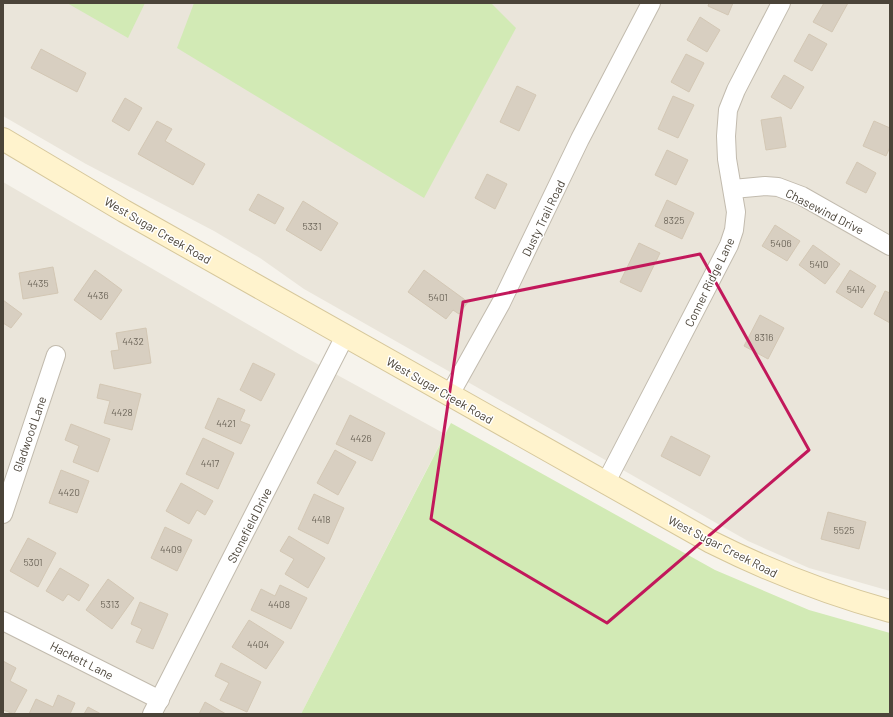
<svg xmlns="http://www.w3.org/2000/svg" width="893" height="717" viewBox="0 0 893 717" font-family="Barlow,sans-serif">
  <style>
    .residential { fill: #eae5da }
    .green { fill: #d2eab5 }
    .building { fill: #d8cfc1; stroke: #d3c7b4 }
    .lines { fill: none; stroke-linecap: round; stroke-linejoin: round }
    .street-casing { stroke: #c2bbae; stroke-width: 20 }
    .secondary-casing { stroke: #d6c79b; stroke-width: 24 }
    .street { stroke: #fff; stroke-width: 18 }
    .secondary { stroke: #fff3cd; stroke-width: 22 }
    .marked { fill: none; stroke: #c2185b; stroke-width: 3; stroke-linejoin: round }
    .labels { text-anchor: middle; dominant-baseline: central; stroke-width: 3; stroke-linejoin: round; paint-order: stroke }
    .number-label { font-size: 10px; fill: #6e675b }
    .street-label { font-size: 12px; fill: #4b4439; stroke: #fff }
  </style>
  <rect width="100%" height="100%" fill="#f6f3ec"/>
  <g class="residential">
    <polygon points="3,3 890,3 890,591 809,568 748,541 304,289 260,258 214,231 86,164 3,116"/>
    <polygon points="3,182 299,354 445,434 301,714 3,714"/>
  </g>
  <g class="green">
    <polygon points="67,3 145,3 128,38"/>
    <polygon points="194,3 491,3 516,28 424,198 177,48"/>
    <polygon points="451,423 715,570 809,610 890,633 890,714 301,714"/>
  </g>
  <g class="building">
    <polygon points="709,3 733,3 728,15 708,6"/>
    <polygon points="824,3 848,3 832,32 813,22"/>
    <polygon points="700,17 720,30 707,52 687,40"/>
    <polygon points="809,34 827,44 812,71 794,61"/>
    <polygon points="41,49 86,73 77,92 31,68"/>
    <polygon points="686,54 704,63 689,92 671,82"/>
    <polygon points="784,75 804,87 791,109 771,97"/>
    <polygon points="517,86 536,95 519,131 500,122"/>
    <polygon points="673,96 694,105 678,138 658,129"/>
    <polygon points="125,98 142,108 129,131 112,121"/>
    <polygon points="781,117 786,147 766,150 761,120"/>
    <polygon points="157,121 172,129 165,141 205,164 193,185 138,154"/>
    <polygon points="874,121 890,128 890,147 886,156 863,146"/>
    <polygon points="667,150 688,160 676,185 655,175"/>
    <polygon points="857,162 876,173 866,193 846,183"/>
    <polygon points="487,174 507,184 495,209 475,198"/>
    <polygon points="258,194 284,208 275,224 249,210"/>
    <polygon points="667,200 694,213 682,239 655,226"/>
    <polygon points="303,201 338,223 321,251 286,230"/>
    <polygon points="775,225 800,241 787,261 762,246"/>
    <polygon points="639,243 660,253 641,292 620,282"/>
    <polygon points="813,245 840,264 825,284 799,265"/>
    <polygon points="53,267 58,293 23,299 19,273"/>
    <polygon points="95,270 122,290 101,320 74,300"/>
    <polygon points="424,270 468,302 459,314 453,310 446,319 408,292"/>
    <polygon points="850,270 876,286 862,308 836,292"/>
    <polygon points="885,291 890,293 890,323 874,314"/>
    <polygon points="3,300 22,314 11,328 3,323"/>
    <polygon points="760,315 784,328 768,359 744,346"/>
    <polygon points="146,328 151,363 114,369 111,351 119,350 116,333"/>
    <polygon points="253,363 275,374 261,401 240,390"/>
    <polygon points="100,384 141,394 132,430 104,423 110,401 97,398"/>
    <polygon points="218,398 245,410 240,421 250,425 241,444 205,428"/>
    <polygon points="350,415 385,433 372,461 336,444"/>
    <polygon points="71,424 110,439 98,472 73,462 79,446 65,440"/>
    <polygon points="671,436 710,456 700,476 661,456"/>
    <polygon points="203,438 234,453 218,489 186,474"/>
    <polygon points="335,450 356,462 338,495 317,483"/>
    <polygon points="61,470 89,481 77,513 49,503"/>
    <polygon points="181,483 213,501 205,515 197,510 189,524 166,511"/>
    <polygon points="314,494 344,508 328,544 298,529"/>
    <polygon points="828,512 866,522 859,549 821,539"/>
    <polygon points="165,527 192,540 177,571 151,558"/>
    <polygon points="289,536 325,558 308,588 285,574 294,559 280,551"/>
    <polygon points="28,538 56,553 38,587 10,571"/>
    <polygon points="60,568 89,585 79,601 68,594 63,601 46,591"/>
    <polygon points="108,579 134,598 112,629 86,610"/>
    <polygon points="280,585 307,598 291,629 251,610 261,589 275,596"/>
    <polygon points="140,602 168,614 153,649 136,642 142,629 131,624"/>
    <polygon points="249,620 284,642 266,669 232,647"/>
    <polygon points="3,661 16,668 10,681 27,690 14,714 3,710"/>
    <polygon points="221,663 261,682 247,712 220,700 229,683 215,676"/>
    <polygon points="58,695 75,703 70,714 29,714 36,699 53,707"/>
    <polygon points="205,702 226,714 199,714"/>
    <polygon points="88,707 101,714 84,714"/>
  </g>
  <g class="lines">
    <g class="street-casing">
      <g id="street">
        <polyline points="733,189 765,186 778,187 802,196 890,246"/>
        <polyline points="449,396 501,303 580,139 651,3"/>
        <polyline points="605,484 729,245 734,230 736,212 727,159 726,136 728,110 736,90 781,3"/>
        <polyline points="3,514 56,355"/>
        <polyline points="3,621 160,700"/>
        <polyline points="152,714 345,336"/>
      </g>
    </g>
    <g class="secondary-casing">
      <path id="secondary" d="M 3,139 L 124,211 L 711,542 C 769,571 828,594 890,611"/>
    </g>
    <use href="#street" class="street"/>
    <use href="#secondary" class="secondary"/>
  </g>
  <path class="marked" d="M 700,254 L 809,450 L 607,623 L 431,519 L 463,302 Z"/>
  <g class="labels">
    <g class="number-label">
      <text x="674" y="220">8325</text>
      <text x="312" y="226">5331</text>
      <text x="781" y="243">5406</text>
      <text x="819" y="264">5410</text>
      <text x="38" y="283">4435</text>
      <text x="856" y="289">5414</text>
      <text x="98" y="295">4436</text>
      <text x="438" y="297">5401</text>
      <text x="764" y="337">8316</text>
      <text x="133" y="341">4432</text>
      <text x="122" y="412">4428</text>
      <text x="226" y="423">4421</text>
      <text x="361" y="438">4426</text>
      <text x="210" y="463">4417</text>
      <text x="69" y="492">4420</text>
      <text x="321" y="519">4418</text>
      <text x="844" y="530">5525</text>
      <text x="171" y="549">4409</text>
      <text x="33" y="562">5301</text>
      <text x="110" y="604">5313</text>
      <text x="279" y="604">4408</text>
      <text x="258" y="644">4404</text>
    </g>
    <g class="street-label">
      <text transform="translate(825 211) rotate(27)">Chasewind Drive</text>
      <text transform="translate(543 218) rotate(-64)">Dusty Trail Road</text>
      <text transform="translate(158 230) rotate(30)">West Sugar Creek Road</text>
      <text transform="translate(709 282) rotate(-64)">Conner Ridge Lane</text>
      <text transform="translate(440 390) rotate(30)">West Sugar Creek Road</text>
      <text transform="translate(29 434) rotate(-71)">Gladwood Lane</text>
      <text transform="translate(249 525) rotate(-63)">Stonefield Drive</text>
      <text transform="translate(723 546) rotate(27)">West Sugar Creek Road</text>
      <text transform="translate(82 660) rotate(27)">Hackett Lane</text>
    </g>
  </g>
  <rect width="893" height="717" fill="none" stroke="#4b4439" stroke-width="8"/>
</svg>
